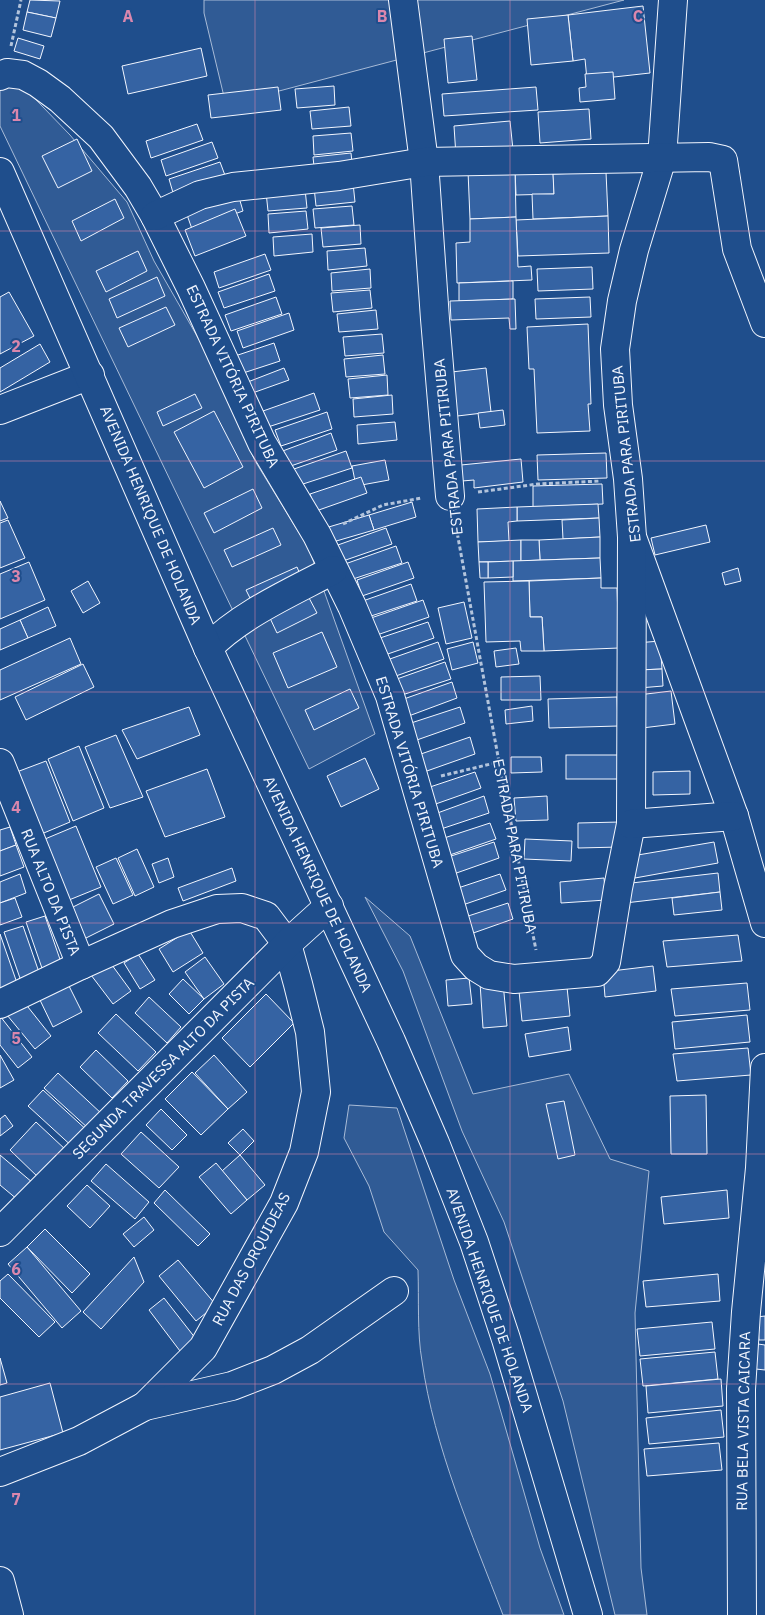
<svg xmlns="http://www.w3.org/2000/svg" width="765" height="1615" viewBox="0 0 765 1615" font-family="'IBM Plex Sans',sans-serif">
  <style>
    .green { fill: #305b95; stroke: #a8bbd7 }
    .building { fill: #3563a3; stroke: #f2f6ff }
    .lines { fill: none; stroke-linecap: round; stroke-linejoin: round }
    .minor-casing { stroke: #f2f6ff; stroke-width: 30 }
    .major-casing { stroke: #f2f6ff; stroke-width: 30 }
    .path { stroke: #b3c4dc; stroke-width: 3; stroke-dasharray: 4 2.5; stroke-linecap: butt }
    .minor { stroke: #1f4e8c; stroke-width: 28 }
    .major { stroke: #1f4e8c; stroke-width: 28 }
    .grid { fill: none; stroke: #da87ad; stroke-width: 1; stroke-opacity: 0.55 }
    .labels { text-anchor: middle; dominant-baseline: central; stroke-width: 4; stroke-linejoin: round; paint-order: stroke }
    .street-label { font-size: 15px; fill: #f2f6ff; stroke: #1f4e8c }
    .grid-label { font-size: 16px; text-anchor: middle; font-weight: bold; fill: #da87ad; stroke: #1f4e8c; stroke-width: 4; stroke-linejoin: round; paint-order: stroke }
  </style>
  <rect width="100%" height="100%" fill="#1f4e8c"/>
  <g class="green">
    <polygon points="204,0 624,0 226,105 204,13"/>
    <polygon points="14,77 70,135 127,202 154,261 209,357 255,461 309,549 375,734 309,769 0,126 0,86"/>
    <polygon points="365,897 410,936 473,1094 569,1074 610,1159 649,1171 635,1313 641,1568 647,1615 615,1615 563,1401 504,1222 462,1131 403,971"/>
    <path d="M 349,1105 L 397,1108 L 454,1280 L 490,1374 L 540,1548 L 564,1615 L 503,1615 C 472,1534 434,1447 422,1361 C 417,1333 419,1299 418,1270 L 384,1232 L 369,1186 L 344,1138 Z"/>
  </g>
  <g class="building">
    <polygon points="30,0 60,1 56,18 27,12"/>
    <polygon points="643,6 650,73 587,80 585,59 573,61 568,15"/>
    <polygon points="27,12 56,18 51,37 23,30"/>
    <polygon points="568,15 573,61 531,65 527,19"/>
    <polygon points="472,36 477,80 448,83 444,39"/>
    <polygon points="18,38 44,46 40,59 14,51"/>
    <polygon points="201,48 207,76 128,94 122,66"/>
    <polygon points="613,72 615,99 580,102 579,88 586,87 585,74"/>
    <polygon points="334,86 335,105 297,108 295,89"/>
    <polygon points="278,87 281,110 211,118 208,95"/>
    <polygon points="536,87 538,110 444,116 442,94"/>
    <polygon points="349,107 351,126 312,129 310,111"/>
    <polygon points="589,109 591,139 540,143 538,112"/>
    <polygon points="510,121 513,150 456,156 454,126"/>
    <polygon points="197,124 203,140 151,158 146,141"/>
    <polygon points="351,133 353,151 314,155 313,136"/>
    <polygon points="77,139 92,171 58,188 42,156"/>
    <polygon points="212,142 218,158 166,176 161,160"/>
    <polygon points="351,153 353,172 315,176 313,157"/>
    <polygon points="220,162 226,178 174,196 169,179"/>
    <polygon points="553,167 554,194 516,195 515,169"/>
    <polygon points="515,169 516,217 470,219 468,171"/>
    <polygon points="606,172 608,216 533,219 532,194 554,194 553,174"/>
    <polygon points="353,183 355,202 316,206 314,187"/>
    <polygon points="305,189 307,208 268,211 266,192"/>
    <polygon points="238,194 243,211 192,229 186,212"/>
    <polygon points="115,199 124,218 81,241 72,221"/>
    <polygon points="352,206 354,225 315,228 313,209"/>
    <polygon points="235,209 246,236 195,256 185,230"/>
    <polygon points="306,211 308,229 269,233 268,214"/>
    <polygon points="608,216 609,253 518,256 516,220"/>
    <polygon points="516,217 518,267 531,266 532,280 457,283 456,243 470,242 470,219"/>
    <polygon points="360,225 361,244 323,247 321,228"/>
    <polygon points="312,234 313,252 274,256 273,237"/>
    <polygon points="365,248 367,266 328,270 327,251"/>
    <polygon points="138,251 147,271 106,292 96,271"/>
    <polygon points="265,254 271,270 219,288 214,272"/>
    <polygon points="592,267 593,289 538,291 537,269"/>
    <polygon points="370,269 371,288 332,291 331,273"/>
    <polygon points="269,274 275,291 224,308 218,292"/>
    <polygon points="157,277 165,296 117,318 109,299"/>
    <polygon points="513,281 513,299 459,301 459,283"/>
    <polygon points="370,290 372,308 333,312 331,293"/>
    <polygon points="9,292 34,336 0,354 0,297"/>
    <polygon points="276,297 282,314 231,331 225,315"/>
    <polygon points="590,297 591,317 536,319 535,299"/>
    <polygon points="515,299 516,329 510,329 509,318 451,320 450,301"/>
    <polygon points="166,307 175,325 128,347 119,328"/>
    <polygon points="376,310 378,329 339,332 337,314"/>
    <polygon points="289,313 294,330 243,348 237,331"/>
    <polygon points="588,324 591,404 588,404 590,431 537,433 534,369 529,369 527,327"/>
    <polygon points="382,334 384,353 345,356 343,337"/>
    <polygon points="274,343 280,361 234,376 229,358"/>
    <polygon points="40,344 50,362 0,392 0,368"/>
    <polygon points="383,355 385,374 346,377 344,359"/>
    <polygon points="284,368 289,380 244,396 240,385"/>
    <polygon points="486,368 491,412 449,417 443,373"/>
    <polygon points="387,375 388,395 350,398 348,379"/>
    <polygon points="314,393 320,410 268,427 263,411"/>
    <polygon points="195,394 202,408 163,426 157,412"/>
    <polygon points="392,395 393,414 354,417 353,399"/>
    <polygon points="503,410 505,425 480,428 478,413"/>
    <polygon points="214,411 243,467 204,488 174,432"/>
    <polygon points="327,412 332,429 281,446 275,430"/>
    <polygon points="395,422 397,440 358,444 357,425"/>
    <polygon points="331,433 337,450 285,468 280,452"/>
    <polygon points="346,451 352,468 300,485 294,469"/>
    <polygon points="606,453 607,478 538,480 537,455"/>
    <polygon points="521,459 523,482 474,488 474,480 462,481 461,465"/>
    <polygon points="385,460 389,480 356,486 352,466"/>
    <polygon points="361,477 367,493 316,511 310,494"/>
    <polygon points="602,484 603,504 533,507 533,486"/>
    <polygon points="253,489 262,508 214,533 204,513"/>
    <polygon points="0,501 8,518 0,521"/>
    <polygon points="412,502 416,517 374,530 369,515"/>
    <polygon points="598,504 599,518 517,521 517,507"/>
    <polygon points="517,507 517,521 508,522 509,541 478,542 477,509"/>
    <polygon points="369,515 374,530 326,544 322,529"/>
    <polygon points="599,518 600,537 563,539 562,520"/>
    <polygon points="8,520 25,558 0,568 0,523"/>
    <polygon points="706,525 710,542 655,555 651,538"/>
    <polygon points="273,528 281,545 232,567 224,550"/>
    <polygon points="386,528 392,544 340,562 335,546"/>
    <polygon points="600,537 600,558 540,560 539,540"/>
    <polygon points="521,540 521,561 479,562 478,542"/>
    <polygon points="521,540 539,540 540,560 521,561"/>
    <polygon points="396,546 402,563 350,580 345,564"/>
    <polygon points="600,558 601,578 513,581 513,561"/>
    <polygon points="513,561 513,577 488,578 488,562"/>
    <polygon points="29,562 45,600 0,619 0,574"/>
    <polygon points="408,562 414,578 362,596 357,580"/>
    <polygon points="479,562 488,562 488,578 480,578"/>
    <polygon points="297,567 302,579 252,602 246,590"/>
    <polygon points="738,568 741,581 725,585 722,573"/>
    <polygon points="601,578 601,588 617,588 619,648 544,651 542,617 530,617 529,581"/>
    <polygon points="88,581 100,603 83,613 71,591"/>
    <polygon points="529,581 530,617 542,617 544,651 521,651 520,641 486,642 484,582"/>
    <polygon points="411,584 417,601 365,618 360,602"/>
    <polygon points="308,596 317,613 277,633 269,616"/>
    <polygon points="423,600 429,617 377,635 371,618"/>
    <polygon points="464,602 472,638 446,644 438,608"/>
    <polygon points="48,607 56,626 28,638 20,620"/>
    <polygon points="20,620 28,638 0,650 0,629"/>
    <polygon points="428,622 434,638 382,656 377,639"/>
    <polygon points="322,632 337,667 288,688 273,653"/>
    <polygon points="70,638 81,664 0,700 0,670"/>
    <polygon points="660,641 662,669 638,670 636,643"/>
    <polygon points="438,642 444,659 393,677 387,660"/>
    <polygon points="473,642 478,663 452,670 447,649"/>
    <polygon points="516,648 519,664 496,667 494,651"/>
    <polygon points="445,662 451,679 399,696 394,680"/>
    <polygon points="83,664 94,687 26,720 15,697"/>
    <polygon points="662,669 663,686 639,688 638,670"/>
    <polygon points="540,676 541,700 501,700 501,677"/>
    <polygon points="452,682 457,698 406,717 401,700"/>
    <polygon points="350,689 359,708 314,730 305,710"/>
    <polygon points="671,691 675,724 642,728 638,695"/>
    <polygon points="617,697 618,726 549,728 548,699"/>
    <polygon points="532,706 533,721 506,724 505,710"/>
    <polygon points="189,707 200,735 137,759 122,730"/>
    <polygon points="460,707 465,723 414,741 408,724"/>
    <polygon points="116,735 143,797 110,808 85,747"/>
    <polygon points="470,737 475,754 424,772 418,755"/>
    <polygon points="79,746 104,808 73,821 48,759"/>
    <rect x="566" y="755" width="54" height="24"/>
    <polygon points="511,757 541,757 542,772 511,773"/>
    <polygon points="365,758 379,789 341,807 327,776"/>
    <polygon points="46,761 70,822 39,835 14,773"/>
    <polygon points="207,769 225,817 165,837 146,791"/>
    <polygon points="690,771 690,794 653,795 653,772"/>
    <polygon points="475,772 481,788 430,806 424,789"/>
    <polygon points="484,796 489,813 438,830 432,815"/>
    <polygon points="547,796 548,820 516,821 514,798"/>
    <polygon points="620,822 620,847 578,848 578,823"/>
    <polygon points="490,823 496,839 444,857 438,840"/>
    <polygon points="76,826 101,887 69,900 45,839"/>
    <polygon points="10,827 16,845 0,851 0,830"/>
    <polygon points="525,839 572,841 571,861 524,859"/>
    <polygon points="494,842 499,858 448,876 442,859"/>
    <polygon points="714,842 718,863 635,878 632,856"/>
    <polygon points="16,845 24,867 0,876 0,851"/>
    <polygon points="137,849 154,887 135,896 118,858"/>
    <polygon points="116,858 133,895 113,904 96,867"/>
    <polygon points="168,858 174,877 159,883 152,864"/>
    <polygon points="232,868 236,881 183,901 178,888"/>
    <polygon points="718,873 720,892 625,903 623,884"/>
    <polygon points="20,874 26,893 0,903 0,882"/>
    <polygon points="500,874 506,890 454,908 449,891"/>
    <polygon points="604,878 606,900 561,903 560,882"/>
    <polygon points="720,892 722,910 674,915 672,898"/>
    <polygon points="99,894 114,924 84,939 69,909"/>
    <polygon points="15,898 22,917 0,925 0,903"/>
    <polygon points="508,903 513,919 462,937 456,920"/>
    <polygon points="45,916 63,968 44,974 26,922"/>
    <polygon points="23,926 41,978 22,984 4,932"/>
    <polygon points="189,930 203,953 173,972 159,949"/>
    <polygon points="0,934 17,983 0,989"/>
    <polygon points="738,935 742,961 667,967 663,941"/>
    <polygon points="138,954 155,980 140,989 124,963"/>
    <polygon points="205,957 224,984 204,999 185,972"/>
    <polygon points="109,961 131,991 113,1004 91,975"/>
    <polygon points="653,966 656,991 605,997 603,972"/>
    <polygon points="469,978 472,1004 448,1006 446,980"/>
    <polygon points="183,979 204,999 189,1014 169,994"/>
    <polygon points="503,982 507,1026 483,1028 480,983"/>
    <polygon points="747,983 750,1010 675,1016 671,989"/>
    <polygon points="68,984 82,1012 53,1027 39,998"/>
    <polygon points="567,987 570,1016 522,1021 519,991"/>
    <polygon points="266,994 294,1023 250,1067 222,1038"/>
    <polygon points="149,997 181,1027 167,1043 135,1013"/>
    <polygon points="24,1002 51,1036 35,1049 7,1015"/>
    <polygon points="116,1014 156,1052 138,1071 98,1033"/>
    <polygon points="747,1015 750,1042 675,1049 672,1022"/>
    <polygon points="0,1016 32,1057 18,1068 0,1045"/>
    <polygon points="568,1027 571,1050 529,1057 525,1034"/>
    <polygon points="748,1048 751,1075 677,1081 673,1054"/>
    <polygon points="96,1050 128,1081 112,1098 80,1067"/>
    <polygon points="0,1055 14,1080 0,1088"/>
    <polygon points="214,1055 247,1092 228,1109 195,1073"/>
    <polygon points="192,1072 228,1109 201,1135 165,1099"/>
    <polygon points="58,1073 103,1115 89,1129 44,1088"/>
    <polygon points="43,1090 90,1133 75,1149 28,1106"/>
    <polygon points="706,1095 707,1154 671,1154 670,1096"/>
    <polygon points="564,1101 575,1155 558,1159 546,1104"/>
    <polygon points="161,1109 187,1135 172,1150 146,1125"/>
    <polygon points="5,1115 13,1126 0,1136 0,1119"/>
    <polygon points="36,1122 67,1151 41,1180 10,1150"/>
    <polygon points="243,1129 254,1141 240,1155 228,1143"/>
    <polygon points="141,1132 179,1167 159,1188 121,1154"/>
    <polygon points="0,1155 33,1183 18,1200 0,1185"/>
    <polygon points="240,1155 265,1185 247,1200 222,1171"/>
    <polygon points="216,1163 247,1200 231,1214 199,1177"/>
    <polygon points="106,1164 149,1202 135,1219 91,1181"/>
    <polygon points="87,1185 110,1206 90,1228 67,1206"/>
    <polygon points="165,1190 210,1234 198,1246 154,1203"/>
    <polygon points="727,1190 729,1218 664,1224 661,1197"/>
    <polygon points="144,1217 154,1230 134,1247 123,1234"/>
    <polygon points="45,1229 90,1274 72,1293 27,1247"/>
    <polygon points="27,1247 81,1311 62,1328 8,1264"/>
    <polygon points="134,1257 144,1282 101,1329 83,1312"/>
    <polygon points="178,1260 216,1305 196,1321 159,1276"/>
    <polygon points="8,1274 55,1322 39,1337 0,1298 0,1281"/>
    <polygon points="718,1274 720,1301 646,1307 643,1281"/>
    <polygon points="164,1298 196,1339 180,1351 149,1310"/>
    <polygon points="765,1316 765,1340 759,1340 757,1317"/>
    <polygon points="712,1322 715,1349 640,1356 637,1329"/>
    <polygon points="758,1344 765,1345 765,1370 756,1369"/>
    <polygon points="715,1352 718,1379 643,1386 640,1359"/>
    <polygon points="0,1358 7,1383 0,1385"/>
    <polygon points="721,1379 723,1406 648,1413 646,1386"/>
    <polygon points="50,1383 63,1433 0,1450 0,1397"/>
    <polygon points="721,1410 724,1437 649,1444 646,1418"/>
    <polygon points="719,1443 722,1470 647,1476 644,1449"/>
  </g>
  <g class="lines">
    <g class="minor-casing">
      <g id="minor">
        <polyline points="403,0 424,162 435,319 450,496"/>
        <polyline points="673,0 662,158 634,250 622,301 615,349 618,405 628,479 632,537 734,816 765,923"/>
        <polyline points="0,76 7,73 23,75 38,83 60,99 101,137 138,187 155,216 191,288 262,443 317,535 352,606 390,696 465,955 476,967 489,975 514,979 597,972 606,962 618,888 631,824 632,537"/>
        <polyline points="155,216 200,195 233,187 339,176 424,162 709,157 723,160 737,249 765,323"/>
        <polyline points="0,410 90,375"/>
        <path d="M 208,648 C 241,614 292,592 333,570"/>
        <polyline points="0,763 81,965"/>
        <polyline points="631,824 734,816"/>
        <polyline points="0,1004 81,965 172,924 217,909 242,908 266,916 287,944 298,984 310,1032 316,1092 304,1152 284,1203 203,1348 145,1406"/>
        <polyline points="0,1472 79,1441 145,1406 232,1386 273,1370 310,1350 394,1291"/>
        <polyline points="742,1615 741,1389 746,1312 760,1168 765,1068"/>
      </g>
    </g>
    <g class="major-casing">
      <g id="major">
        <polyline points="0,172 208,648 391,1041 435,1143 474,1242 506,1339 588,1615"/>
        <polyline points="0,1232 287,944 329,906"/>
        <polyline points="0,1581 9,1615"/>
      </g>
    </g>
    <g class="path">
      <polyline points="11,46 21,0"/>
      <polyline points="478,492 538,484 601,481"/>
      <polyline points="455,521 499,762 536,950"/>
      <polyline points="343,524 383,505 422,498"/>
      <polyline points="441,776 499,762"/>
    </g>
    <use href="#minor" class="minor"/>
    <use href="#major" class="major"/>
  </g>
  <path class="grid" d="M 255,0 L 255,1615M 510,0 L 510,1615M 0,231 L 765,231M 0,461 L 765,461M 0,692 L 765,692M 0,923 L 765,923M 0,1154 L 765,1154M 0,1384 L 765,1384"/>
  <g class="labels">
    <g class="street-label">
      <text transform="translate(233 376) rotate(65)">ESTRADA VITÓRIA PIRITUBA</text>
      <text transform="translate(448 447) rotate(-96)">ESTRADA PARA PITIRUBA</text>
      <text transform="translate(626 454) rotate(-96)">ESTRADA PARA PIRITUBA</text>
      <text transform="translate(151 515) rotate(67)">AVENIDA HENRIQUE DE HOLANDA</text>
      <text transform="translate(410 772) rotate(73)">ESTRADA VITÓRIA PIRITUBA</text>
      <text transform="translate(515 846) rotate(79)">ESTRADA PARA PITIRUBA</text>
      <text transform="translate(318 884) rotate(65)">AVENIDA HENRIQUE DE HOLANDA</text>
      <text transform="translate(51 892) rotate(68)">RUA ALTO DA PISTA</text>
      <text transform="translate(163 1068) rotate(-45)">SEGUNDA TRAVESSA ALTO DA PISTA</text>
      <text transform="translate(251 1259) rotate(-62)">RUA DAS ORQUIDEAS</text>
      <text transform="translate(490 1300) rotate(71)">AVENIDA HENRIQUE DE HOLANDA</text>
      <text transform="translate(743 1421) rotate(-89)">RUA BELA VISTA CAICARA</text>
    </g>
  </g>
  <g class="grid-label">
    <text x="128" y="22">A</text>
    <text x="382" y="22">B</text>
    <text x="638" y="22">C</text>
    <text x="16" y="121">1</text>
    <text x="16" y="352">2</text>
    <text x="16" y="582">3</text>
    <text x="16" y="813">4</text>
    <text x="16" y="1044">5</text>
    <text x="16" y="1275">6</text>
    <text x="16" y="1505">7</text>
  </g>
</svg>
